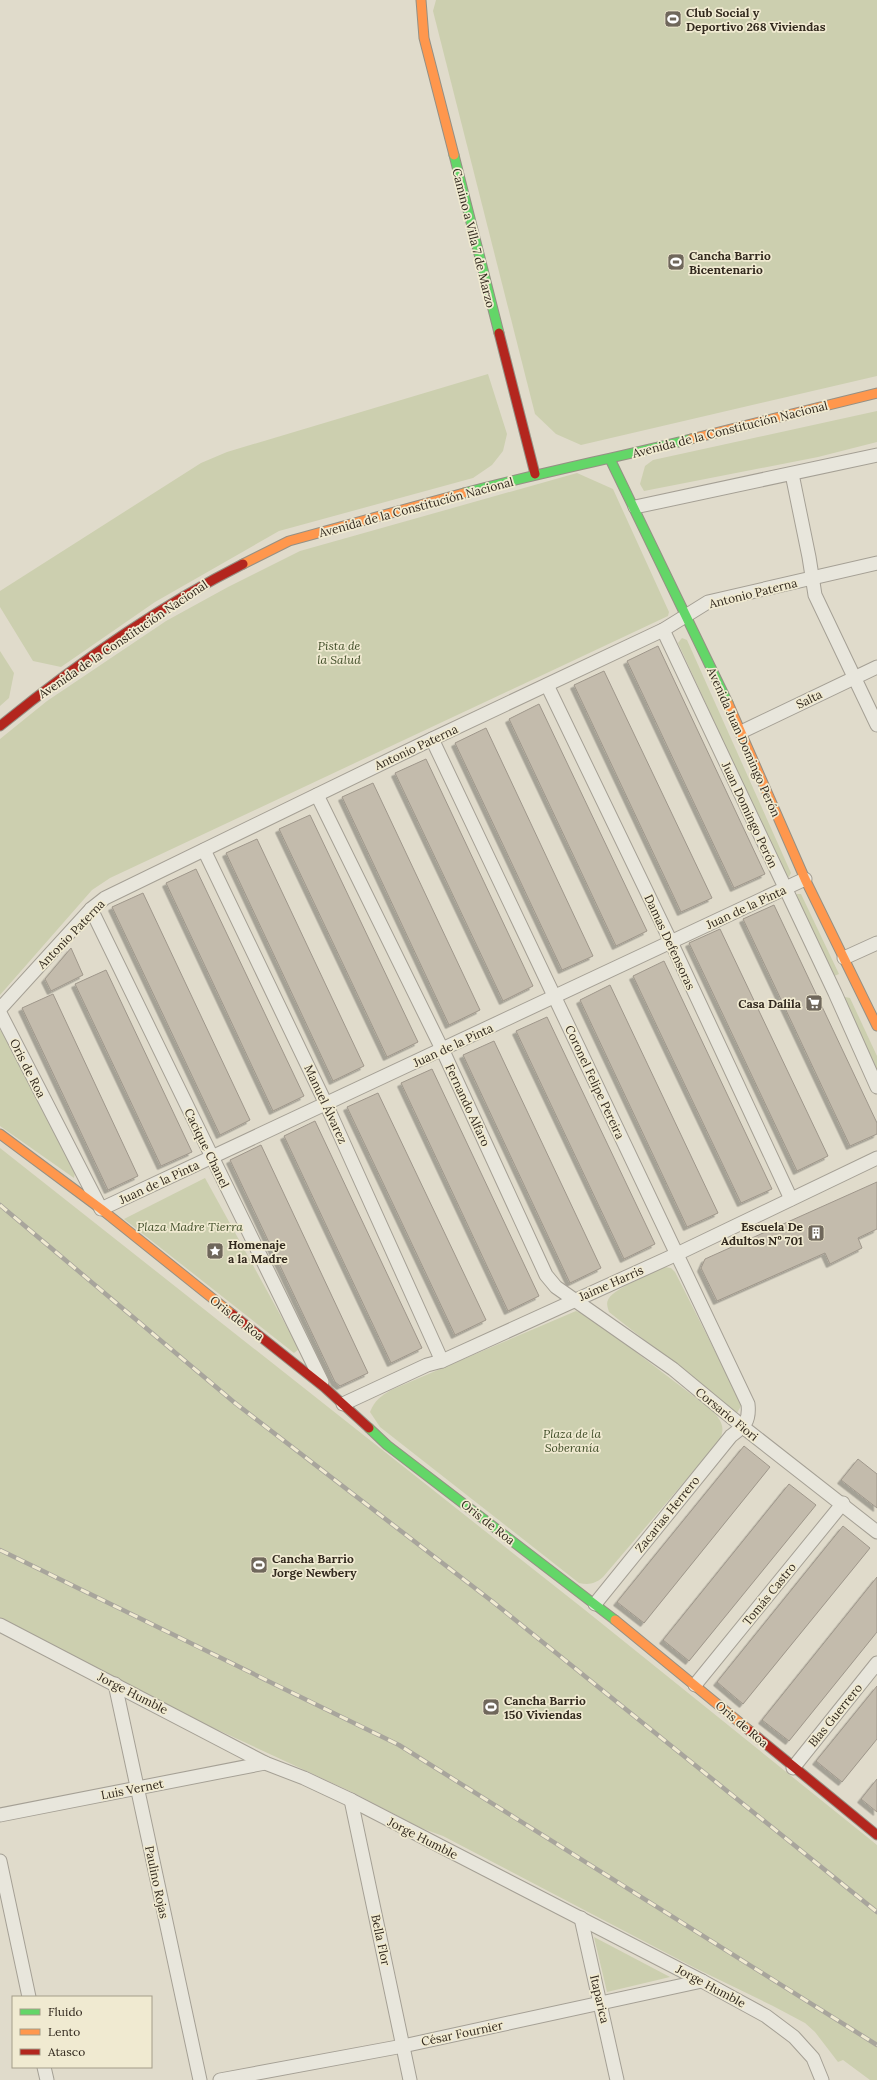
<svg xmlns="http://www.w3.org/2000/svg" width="877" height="2080" viewBox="0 0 877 2080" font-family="Lora,serif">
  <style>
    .green { fill: #cccfaf }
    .building { fill: #c3bbac; stroke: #9f978b; filter: url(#shadow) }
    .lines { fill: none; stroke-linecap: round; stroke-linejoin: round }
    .street-casing { stroke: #a5a095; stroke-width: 15 }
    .fast-casing { stroke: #959084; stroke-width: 11 }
    .slow-casing { stroke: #959084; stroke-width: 11 }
    .jam-casing { stroke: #959084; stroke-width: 11 }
    .street { stroke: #e8e6dc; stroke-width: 13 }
    .fast { stroke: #63d668; stroke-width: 9 }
    .slow { stroke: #ff974d; stroke-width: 9 }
    .jam { stroke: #b3261e; stroke-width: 9 }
    .rail-casing { stroke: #a8a59c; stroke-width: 4.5 }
    .rail { stroke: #f0ead1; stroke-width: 3; stroke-dasharray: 9; stroke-linecap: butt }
    .labels { text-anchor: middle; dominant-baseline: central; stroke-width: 3.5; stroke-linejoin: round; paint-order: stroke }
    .poi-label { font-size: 12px; font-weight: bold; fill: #32291e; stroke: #f0ead1; text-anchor: start }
    .street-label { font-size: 12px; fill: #32291e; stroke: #f0ead1 }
    .park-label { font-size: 12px; font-style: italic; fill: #3f4c27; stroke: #f0ead1 }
  </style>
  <defs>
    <filter id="shadow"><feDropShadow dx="-3.5" dy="3.5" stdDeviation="0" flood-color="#0004"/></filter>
  </defs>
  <rect width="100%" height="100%" fill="#e0dbcb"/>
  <g class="green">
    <polygon points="436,0 877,0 877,376 581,445 556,434 535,414 433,11"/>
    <polygon points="488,374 507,434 503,451 492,465 473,478 279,531 155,602 61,667 33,661 0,607 0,591 201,463 227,452"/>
    <polygon points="877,411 877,442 818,457 644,491 640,484 645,466 653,460"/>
    <polygon points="577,473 613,489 669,612 668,616 110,878 92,890 0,995 0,739 47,701 166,621 228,587 300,551"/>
    <polygon points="682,638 687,640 791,873 789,877 785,876 678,643"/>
    <polygon points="0,651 14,673 9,698 0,706"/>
    <polygon points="797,894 801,894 839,974 832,977 795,896"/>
    <polygon points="845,997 850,998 877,1056 877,1072 844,999"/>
    <polygon points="0,1030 4,1034 75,1172 74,1178 0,1126"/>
    <polygon points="0,1148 585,1610 877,1845 877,2080 870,2080 843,2060 838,2062 815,2032 805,2023 773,2006 695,1968 443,1836 421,1828 354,1793 205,1724 0,1619"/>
    <polygon points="205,1178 299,1349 294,1353 124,1219"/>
    <path d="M 664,1267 L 671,1268 L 675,1272 L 740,1401 L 741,1406 L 737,1413 L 609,1312 C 608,1308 606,1304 608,1300 C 613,1288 652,1274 664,1267 Z"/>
    <path d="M 576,1311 L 590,1317 L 713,1411 C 722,1422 725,1427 720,1440 L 603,1577 C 595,1584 589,1585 579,1583 L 380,1427 L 370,1412 C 375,1400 381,1396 391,1390 Z"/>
    <polygon points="594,1937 670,1977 607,1992"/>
  </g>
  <g class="building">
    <polygon points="658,646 765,874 734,888 627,661"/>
    <polygon points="604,671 712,898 681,912 574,685"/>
    <polygon points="539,704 647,931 616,946 509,719"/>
    <polygon points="486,728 593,956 562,970 455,743"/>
    <polygon points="426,759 533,986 503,1001 395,773"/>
    <polygon points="373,783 480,1010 449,1025 342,797"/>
    <polygon points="310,815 418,1042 387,1057 279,829"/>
    <polygon points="257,839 364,1066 333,1081 226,853"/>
    <polygon points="196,869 304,1096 273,1111 166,883"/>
    <polygon points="143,893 250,1120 220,1135 112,907"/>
    <polygon points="774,905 877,1123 877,1134 850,1146 743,919"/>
    <polygon points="720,929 828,1156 797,1171 689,943"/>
    <polygon points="71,948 83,975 51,991 45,979"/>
    <polygon points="664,961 772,1189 741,1203 633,976"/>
    <polygon points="106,970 192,1152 161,1166 75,984"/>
    <polygon points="610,985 718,1213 687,1227 580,1000"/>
    <polygon points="53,994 138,1176 108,1190 22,1008"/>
    <polygon points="547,1017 655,1244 624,1259 516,1031"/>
    <polygon points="494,1041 601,1268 570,1283 463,1055"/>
    <polygon points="432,1069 539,1296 508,1311 401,1083"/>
    <polygon points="378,1093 486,1320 455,1335 347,1107"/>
    <polygon points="315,1121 422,1348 391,1363 284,1136"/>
    <polygon points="261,1145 368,1373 340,1386 335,1382 327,1365 230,1160"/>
    <polygon points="877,1182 877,1229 858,1238 862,1248 830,1264 825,1253 717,1301 701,1268 705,1259"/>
    <polygon points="744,1446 770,1467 644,1623 617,1602"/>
    <polygon points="858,1459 877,1474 877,1508 841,1480"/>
    <polygon points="789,1484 816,1505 689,1661 663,1640"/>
    <polygon points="843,1526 870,1548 743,1704 717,1682"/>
    <polygon points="877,1577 877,1632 789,1741 762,1720"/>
    <polygon points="877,1686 877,1739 842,1782 816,1761"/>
    <polygon points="877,1779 877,1812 861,1799"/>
  </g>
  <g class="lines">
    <g class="street-casing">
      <g id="street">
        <polyline points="792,474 809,557 815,595 877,725"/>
        <polyline points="635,507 877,455"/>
        <polyline points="663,630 835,993 877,1087"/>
        <polyline points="547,685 671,942 791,1199"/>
        <polyline points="741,732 877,667"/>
        <path d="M 432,739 L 748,1404 C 750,1422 744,1426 731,1436 L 595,1604"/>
        <polyline points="317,795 443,1051 546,1275 556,1287 673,1369 743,1427 877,1532"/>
        <polyline points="204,850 326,1104 442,1361"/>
        <polyline points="91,909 322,1382"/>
        <polyline points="844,958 877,943"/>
        <polyline points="0,1009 91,909 105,898 432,739 663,630 708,602 877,563"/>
        <polyline points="0,1013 101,1209 805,879"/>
        <polyline points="343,1404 427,1365 442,1361 677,1254 877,1158"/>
        <polyline points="0,1625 265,1763 304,1778 351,1800 702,1981 766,2016 794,2037 813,2058 822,2080"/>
        <polyline points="115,1684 200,2080"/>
        <polyline points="695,1685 843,1503"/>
        <polyline points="793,1768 877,1663"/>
        <polyline points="351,1800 410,2080"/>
        <polyline points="0,1815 265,1763"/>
        <polyline points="0,1861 29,1997"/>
        <polyline points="581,1918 617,2080"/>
        <polyline points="44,2067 47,2080"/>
        <polyline points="220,2080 403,2046 702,1981"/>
      </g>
    </g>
    <g class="fast-casing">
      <g id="fast">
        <polyline points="454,155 499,333"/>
        <polyline points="610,459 728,703"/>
        <path d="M 464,493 C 539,473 615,458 691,439"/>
        <polyline points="369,1428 387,1445 615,1620"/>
      </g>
    </g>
    <g class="slow-casing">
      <g id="slow">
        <polyline points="421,0 424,38 454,155"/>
        <polyline points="691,439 877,393"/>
        <polyline points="243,564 289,541 464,493"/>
        <polyline points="728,703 805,879 877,1026"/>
        <polyline points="0,1134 101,1209 232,1314"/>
        <polyline points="615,1620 750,1731"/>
      </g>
    </g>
    <g class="jam-casing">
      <g id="jam">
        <polyline points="499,333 535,474"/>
        <path d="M 0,726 C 74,666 158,607 243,564"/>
        <polyline points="232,1314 324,1387 369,1428"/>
        <polyline points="750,1731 877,1835"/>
      </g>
    </g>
    <use href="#street" class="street"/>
    <use href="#fast" class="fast"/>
    <use href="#slow" class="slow"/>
    <use href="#jam" class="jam"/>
    <g class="rail-casing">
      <g id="rail">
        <polyline points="0,1205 235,1403 493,1602 877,1912"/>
        <polyline points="0,1550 399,1745 877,2045"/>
      </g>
    </g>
    <use href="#rail" class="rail"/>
  </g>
  <defs>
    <g id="stadium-square" transform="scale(0.9)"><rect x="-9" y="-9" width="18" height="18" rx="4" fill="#6f675b" stroke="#f0ead1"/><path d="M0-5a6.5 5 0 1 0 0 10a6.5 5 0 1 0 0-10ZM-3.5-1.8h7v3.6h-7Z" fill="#fff"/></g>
    <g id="supermarket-square" transform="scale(0.9)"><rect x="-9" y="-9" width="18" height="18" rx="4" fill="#6f675b" stroke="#f0ead1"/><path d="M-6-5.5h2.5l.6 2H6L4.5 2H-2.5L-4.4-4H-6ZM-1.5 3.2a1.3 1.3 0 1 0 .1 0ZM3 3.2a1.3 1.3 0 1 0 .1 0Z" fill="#fff"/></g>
    <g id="building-square" transform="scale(0.9)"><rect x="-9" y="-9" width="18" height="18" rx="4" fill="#6f675b" stroke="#f0ead1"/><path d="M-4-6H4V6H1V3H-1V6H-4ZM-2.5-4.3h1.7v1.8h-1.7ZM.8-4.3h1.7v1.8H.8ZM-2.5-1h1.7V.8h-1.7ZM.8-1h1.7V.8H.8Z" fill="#fff"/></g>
    <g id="sight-square" transform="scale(0.9)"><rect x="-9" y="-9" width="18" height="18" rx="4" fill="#6f675b" stroke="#f0ead1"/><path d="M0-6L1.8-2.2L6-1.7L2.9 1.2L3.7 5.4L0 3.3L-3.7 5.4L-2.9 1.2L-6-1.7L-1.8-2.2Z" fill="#fff"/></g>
  </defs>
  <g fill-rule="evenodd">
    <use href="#stadium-square" x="673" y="19"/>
    <use href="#stadium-square" x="676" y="262"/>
    <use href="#supermarket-square" x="814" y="1003"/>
    <use href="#building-square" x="816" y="1233"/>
    <use href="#sight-square" x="215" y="1251"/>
    <use href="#stadium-square" x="259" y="1565"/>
    <use href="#stadium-square" x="491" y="1707"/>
  </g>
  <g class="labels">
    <g class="poi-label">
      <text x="686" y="12">Club Social y<tspan x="686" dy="14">Deportivo 268 Viviendas</tspan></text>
      <text x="689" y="255">Cancha Barrio<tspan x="689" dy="14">Bicentenario</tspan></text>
      <text x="801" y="1003" text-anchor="end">Casa Dalila</text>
      <text x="803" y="1226" text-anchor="end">Escuela De<tspan x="803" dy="14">Adultos Nº 701</tspan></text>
      <text x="228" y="1244">Homenaje<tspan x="228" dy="14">a la Madre</tspan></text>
      <text x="272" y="1558">Cancha Barrio<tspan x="272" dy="14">Jorge Newbery</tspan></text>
      <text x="504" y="1700">Cancha Barrio<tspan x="504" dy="14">150 Viviendas</tspan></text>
    </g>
    <g class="street-label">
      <text transform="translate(474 238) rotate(76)">Camino a Villa 7 de Marzo</text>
      <text transform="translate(730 429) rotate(-14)">Avenida de la Constitución Nacional</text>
      <text transform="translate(416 507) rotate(-15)">Avenida de la Constitución Nacional</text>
      <text transform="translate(753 593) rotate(-14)">Antonio Paterna</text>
      <text transform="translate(123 639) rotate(-34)">Avenida de la Constitución Nacional</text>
      <text transform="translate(809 699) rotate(-26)">Salta</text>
      <text transform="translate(744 742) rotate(66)">Avenida Juan Domingo Perón</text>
      <text transform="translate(416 747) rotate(-25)">Antonio Paterna</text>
      <text transform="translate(750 815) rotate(65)">Juan Domingo Perón</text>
      <text transform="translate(746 907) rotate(-25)">Juan de la Pinta</text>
      <text transform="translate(71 934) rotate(-46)">Antonio Paterna</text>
      <text transform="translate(670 942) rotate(65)">Damas Defensoras</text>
      <text transform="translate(453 1045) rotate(-25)">Juan de la Pinta</text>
      <text transform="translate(28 1068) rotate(63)">Oris de Roa</text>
      <text transform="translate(595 1082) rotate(65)">Coronel Felipe Pereira</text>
      <text transform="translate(326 1104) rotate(65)">Manuel Álvarez</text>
      <text transform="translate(468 1105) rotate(65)">Fernando Alfaro</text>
      <text transform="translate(207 1148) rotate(64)">Cacique Chanel</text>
      <text transform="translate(159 1182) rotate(-25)">Juan de la Pinta</text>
      <text transform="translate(611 1283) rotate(-24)">Jaime Harris</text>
      <text transform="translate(237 1318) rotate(38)">Oris de Roa</text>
      <text transform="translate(727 1414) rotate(39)">Corsario Fiori</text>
      <text transform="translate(667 1514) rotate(-51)">Zacarias Herrero</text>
      <text transform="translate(488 1522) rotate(38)">Oris de Roa</text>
      <text transform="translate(769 1594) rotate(-51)">Tomás Castro</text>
      <text transform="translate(133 1693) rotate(27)">Jorge Humble</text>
      <text transform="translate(835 1715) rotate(-51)">Blas Guerrero</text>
      <text transform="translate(742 1724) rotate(40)">Oris de Roa</text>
      <text transform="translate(132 1789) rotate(-11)">Luis Vernet</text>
      <text transform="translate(423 1838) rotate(27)">Jorge Humble</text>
      <text transform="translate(157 1882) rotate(78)">Paulino Rojas</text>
      <text transform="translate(381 1940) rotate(78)">Bella Flor</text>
      <text transform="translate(711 1986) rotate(28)">Jorge Humble</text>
      <text transform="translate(600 1999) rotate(77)">Itaparica</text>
      <text transform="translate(462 2033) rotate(-12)">César Fournier</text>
    </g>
    <g class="park-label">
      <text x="339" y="645">Pista de<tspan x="339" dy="14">la Salud</tspan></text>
      <text x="190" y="1226">Plaza Madre Tierra</text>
      <text x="572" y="1433">Plaza de la<tspan x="572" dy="14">Soberanía</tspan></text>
    </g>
  </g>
  <rect x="12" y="1996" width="140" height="72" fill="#f0ead1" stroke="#a49d89"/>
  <rect x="20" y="2009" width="20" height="6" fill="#63d668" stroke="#a49d89"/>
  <text x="48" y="2016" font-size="12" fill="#32291e">Fluido</text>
  <rect x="20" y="2029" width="20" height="6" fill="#ff974d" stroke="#a49d89"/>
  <text x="48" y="2036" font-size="12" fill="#32291e">Lento</text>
  <rect x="20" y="2049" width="20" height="6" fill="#b3261e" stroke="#a49d89"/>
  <text x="48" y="2056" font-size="12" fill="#32291e">Atasco</text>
</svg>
